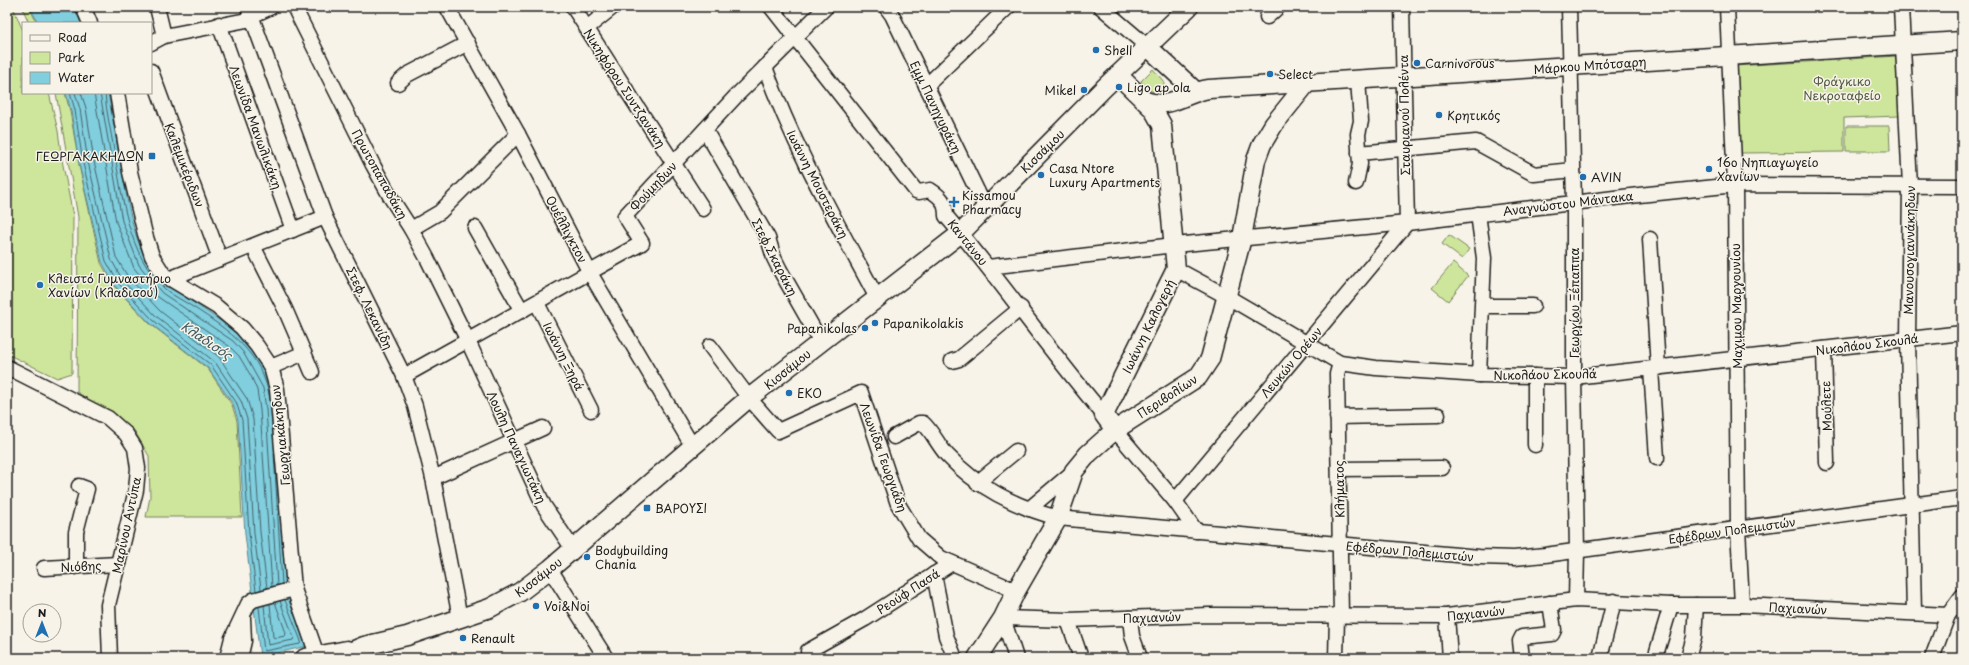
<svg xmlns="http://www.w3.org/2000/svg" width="1969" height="665" viewBox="0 0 1969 665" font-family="'Playpen Sans',sans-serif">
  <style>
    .green { fill: #cee69b; stroke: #75815c }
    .water { fill: #80cede; stroke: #588790 }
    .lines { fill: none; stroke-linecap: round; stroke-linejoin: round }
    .shore { stroke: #44636a; stroke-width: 1 }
    .minor-casing { stroke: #1c1c1c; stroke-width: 17 }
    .major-casing { stroke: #1c1c1c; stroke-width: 21 }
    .minor { stroke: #f7f3e8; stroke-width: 14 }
    .major { stroke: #f7f3e8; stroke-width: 18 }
    .poi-dot { fill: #1f6fb2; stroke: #f7f3e8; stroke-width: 1.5 }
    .labels { text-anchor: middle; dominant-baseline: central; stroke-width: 3; stroke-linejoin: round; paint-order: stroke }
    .poi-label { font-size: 12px; fill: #1c1c1c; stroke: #f7f3e8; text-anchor: start }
    .street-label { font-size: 12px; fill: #1c1c1c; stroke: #f7f3e8 }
    .park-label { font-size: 12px; fill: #515942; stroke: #f7f3e8 }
    .water-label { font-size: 13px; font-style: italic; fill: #3f5a60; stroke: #f7f3e8 }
  </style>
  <rect width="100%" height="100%" fill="#f7f3e8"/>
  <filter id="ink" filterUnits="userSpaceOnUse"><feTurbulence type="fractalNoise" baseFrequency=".025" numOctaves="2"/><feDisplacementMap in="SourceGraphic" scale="8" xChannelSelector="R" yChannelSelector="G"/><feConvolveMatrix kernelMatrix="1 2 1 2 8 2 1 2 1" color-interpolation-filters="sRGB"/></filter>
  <g filter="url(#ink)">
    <g class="green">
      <polygon points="7,7 13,7 23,31 23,93 49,93 58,131 62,160 73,216 72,373 57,378 7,354"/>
      <polygon points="22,7 29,7 37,23 29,23"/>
      <polygon points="1848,54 1849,59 1897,56 1899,116 1844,118 1844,152 1738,153 1734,66 1839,60 1839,55"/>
      <polygon points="1153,69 1164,82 1163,89 1157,92 1151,91 1141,81"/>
      <polygon points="56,93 65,93 70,111 80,170 101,263 114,286 149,323 208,369 232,405 237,421 242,517 146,517 150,497 149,456 134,430 77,392 78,217"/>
      <polygon points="1846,126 1889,126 1890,151 1846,151"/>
      <polygon points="1449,235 1469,249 1462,259 1442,244"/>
      <polygon points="1453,263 1468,276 1448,301 1432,288"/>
    </g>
    <g class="water">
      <polygon points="30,7 74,7 81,23 38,23"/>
      <path d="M 66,93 L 108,93 C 113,121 118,149 123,176 C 128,204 133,236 147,261 C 157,278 174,290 191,301 C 238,332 265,349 275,408 L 287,587 L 290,603 L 307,646 L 260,657 L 245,534 L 238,420 L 233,404 L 208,368 L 150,323 L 115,286 L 102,262 L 79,164 L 71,111 Z"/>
    </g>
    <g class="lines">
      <g class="shore">
        <polyline points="70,93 75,110 83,163 106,261 119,284 153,320 211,365 236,402 242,420 249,533 256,591"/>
        <polyline points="75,93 80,109 88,162 111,259 123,281 156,316 215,362 241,401 247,419 254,533 261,589"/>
        <polyline points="81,93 86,108 94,161 116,257 128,277 160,311 219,357 247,399 253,419 260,532 267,588"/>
        <polyline points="94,93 116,222 134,268 158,297 229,346 239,356 251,376 257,390 260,410 272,587"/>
        <polyline points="100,93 122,221 139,265 162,293 233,341 243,352 263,388 266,409 277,585"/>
        <path d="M 105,93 C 106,112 111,131 114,150 C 123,198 127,254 165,289 C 173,296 184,301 193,307 C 230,331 262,353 270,399"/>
        <polyline points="274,454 282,584"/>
        <polyline points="270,604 273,637 275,638 285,636 286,633 275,602"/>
        <polyline points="264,605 268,645 293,640 294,638 280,601"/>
        <polyline points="259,607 264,651 300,644 301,641 285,600"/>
      </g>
      <g class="minor-casing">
        <g id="minor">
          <polyline points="83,7 90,23"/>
          <polyline points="157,7 164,36"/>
          <polyline points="248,7 325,217 404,376 415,406 433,478 460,618"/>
          <polyline points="294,7 373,165 391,198 411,229 427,258 468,341 544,506 573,549"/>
          <polyline points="447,7 518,134 590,273 693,447"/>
          <polyline points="573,7 703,209"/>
          <path d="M 771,7 L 916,191 L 919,192 L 930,190 C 941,197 946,202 946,216 C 1001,280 1049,351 1104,415"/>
          <polyline points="886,7 892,15 985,207"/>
          <polyline points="1101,7 1148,47"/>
          <polyline points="1402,7 1407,223"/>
          <polyline points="1569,7 1574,203 1574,377 1577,551 1576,600"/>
          <polyline points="1727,7 1735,185 1738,528 1742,605"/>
          <polyline points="1901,7 1910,186 1908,339 1914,613"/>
          <polyline points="251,16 271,7"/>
          <polyline points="1267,17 1278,7"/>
          <polyline points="219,24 293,230"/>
          <polyline points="587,28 613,7"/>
          <polyline points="151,43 164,36 252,19"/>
          <path d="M 765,67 C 794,148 837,223 877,298"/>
          <polyline points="151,71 220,259"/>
          <polyline points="398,83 407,75 468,43"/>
          <polyline points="926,86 1008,7"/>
          <polyline points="117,93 130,172 145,234 152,256 164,275 217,307 242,328 257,346 271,367 277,389 279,413 294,589 317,655"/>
          <polyline points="705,130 768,238 774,258 780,270 821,342"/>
          <polyline points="1359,153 1476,142 1534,174 1573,170"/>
          <polyline points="1356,183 1360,164 1358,134 1361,121 1358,80"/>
          <polyline points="1478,214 1484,258 1479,375"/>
          <polyline points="475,228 522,311"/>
          <polyline points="411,229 440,212 518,134"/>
          <polyline points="1650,239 1658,368"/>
          <polyline points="253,246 285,309 304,353 271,367"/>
          <polyline points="988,267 1174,245 1407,223 1639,195 1735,185 1962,186"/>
          <polyline points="1176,269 1226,296 1340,363 1376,368 1479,375 1574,377 1962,333"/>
          <polyline points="169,279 325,217"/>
          <polyline points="537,303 591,410"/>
          <polyline points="1483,306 1533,306"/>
          <polyline points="710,346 749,398 778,431 861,393 898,504 919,539 941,558 1016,591"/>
          <polyline points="1824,349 1827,463"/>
          <polyline points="304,353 312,372"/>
          <polyline points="952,361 959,359 1021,308"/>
          <polyline points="1340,363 1337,374 1341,616"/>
          <polyline points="7,367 108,418 126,434 135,448 138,468 136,490 108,605 110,658"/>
          <polyline points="1651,369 1657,458"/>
          <polyline points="404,376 642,243 625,216 736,96 826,7"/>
          <polyline points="1337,417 1438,415"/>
          <polyline points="1115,430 1175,501 1196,531"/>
          <path d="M 894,437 L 919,423 L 923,423 C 932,431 938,445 947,455 C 978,488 1014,506 1058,518 L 1479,557 L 1514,558 L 1545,555 L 1962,498"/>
          <polyline points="1535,445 1535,376"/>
          <polyline points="1339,469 1442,468"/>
          <polyline points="433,478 543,428"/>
          <polyline points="977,483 1016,451"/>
          <polyline points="1175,501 1407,223"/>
          <polyline points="1029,509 1074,471"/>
          <polyline points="76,567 76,532 87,489 79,486"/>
          <polyline points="44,568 118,564"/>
          <polyline points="550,569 606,658"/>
          <polyline points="934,574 946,636 955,658"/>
          <polyline points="1447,616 1450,658"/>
          <polyline points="1130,618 1132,636 1140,658"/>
          <polyline points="1068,620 1081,658"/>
          <polyline points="808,651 865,619 952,563"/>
          <polyline points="227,658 232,638 248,604 253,600 294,589"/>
          <polyline points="240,658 244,641 243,618"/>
          <polyline points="1016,658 1003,618 1068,620 1209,615 1447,616 1576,600 1671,605 1742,605 1948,615"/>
          <polyline points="1336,658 1337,616"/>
          <polyline points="1522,658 1520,641 1522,637 1552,634 1554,630 1550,603"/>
          <polyline points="1600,658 1614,601"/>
          <polyline points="1655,658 1671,605"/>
          <polyline points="1688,658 1694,637 1696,605"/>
          <polyline points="1932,658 1948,615 1962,596"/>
        </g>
      </g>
      <g class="major-casing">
        <g id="major">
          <polyline points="1148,47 1192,88"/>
          <path d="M 1145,101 C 1171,110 1185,92 1209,89 L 1962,41"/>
          <polyline points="1115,430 1104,415 1176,269 1162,125 1153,109 1118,75"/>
          <polyline points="305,658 347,650"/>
          <polyline points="335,658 364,646 407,636 490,608 520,592 550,569 749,398 961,233 1105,87 1189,7"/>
          <polyline points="977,658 1003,618 1016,591 1058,518 1074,471 1088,454 1115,430 1198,377 1210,359 1242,238 1256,160 1262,144 1274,124 1307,83"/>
        </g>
      </g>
      <use href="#minor" class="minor"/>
      <use href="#major" class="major"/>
    </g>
  </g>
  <g class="poi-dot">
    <circle cx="1096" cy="50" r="4"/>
    <circle cx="1417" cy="63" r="4"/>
    <circle cx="1270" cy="74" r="4"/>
    <circle cx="1119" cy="87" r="4"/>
    <circle cx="1084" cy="90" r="4"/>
    <circle cx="1439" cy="115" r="4"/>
    <rect x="148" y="152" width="8" height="8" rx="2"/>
    <circle cx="1709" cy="169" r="4"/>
    <circle cx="1041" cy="175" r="4"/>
    <circle cx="1583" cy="177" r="4"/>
    <path d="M952 196h4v4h4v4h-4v4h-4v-4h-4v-4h4z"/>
    <circle cx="40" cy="285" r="4"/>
    <circle cx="875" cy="323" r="4"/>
    <circle cx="865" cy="328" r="4"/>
    <circle cx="789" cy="393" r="4"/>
    <rect x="643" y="504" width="8" height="8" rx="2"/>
    <circle cx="587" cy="557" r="4"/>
    <circle cx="536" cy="606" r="4"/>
    <circle cx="463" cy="638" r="4"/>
  </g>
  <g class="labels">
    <g class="poi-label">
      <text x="1104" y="50">Shell</text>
      <text x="1425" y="63">Carnivorous</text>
      <text x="1278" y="74">Select</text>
      <text x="1127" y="87">Ligo ap ola</text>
      <text x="1076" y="90" text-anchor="end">Mikel</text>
      <text x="1447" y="115">Κρητικός</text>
      <text x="144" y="156" text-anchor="end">ΓΕΩΡΓΑΚΑΚΗΔΩΝ</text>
      <text x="1717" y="162">16ο Νηπιαγωγείο<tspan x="1717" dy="14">Χανίων</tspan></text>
      <text x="1049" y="168">Casa Ntore<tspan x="1049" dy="14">Luxury Apartments</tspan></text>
      <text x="1591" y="177">AVIN</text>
      <text x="962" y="195">Kissamou<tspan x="962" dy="14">Pharmacy</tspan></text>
      <text x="48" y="278">Κλειστό Γυμναστήριο<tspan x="48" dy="14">Χανίων (Κλαδισού)</tspan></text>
      <text x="883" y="323">Papanikolakis</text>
      <text x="857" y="328" text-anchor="end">Papanikolas</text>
      <text x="797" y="393">EKO</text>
      <text x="655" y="508">ΒΑΡΟΥΣΙ</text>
      <text x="595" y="550">Bodybuilding<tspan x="595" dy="14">Chania</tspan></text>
      <text x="544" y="606">Voi&amp;Noi</text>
      <text x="471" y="638">Renault</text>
    </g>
    <g class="street-label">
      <text transform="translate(1590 65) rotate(-4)">Μάρκου Μπότσαρη</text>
      <text transform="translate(625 88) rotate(57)">Νικηφόρου Συντζανάκη</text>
      <text transform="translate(936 107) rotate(64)">Εμμ Πανηγυράκη</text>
      <text transform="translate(1404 115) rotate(-91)">Σταυριανού Πολέντα</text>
      <text transform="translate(256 127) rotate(70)">Λεωνίδα Μανωλικάκη</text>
      <text transform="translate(1042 151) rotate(-45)">Κισσάμου</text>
      <text transform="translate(185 165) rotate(69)">Καλεμικέριδων</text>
      <text transform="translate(380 174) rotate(61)">Πρωτοπαπαδάκη</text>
      <text transform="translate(818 184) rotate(63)">Ιωάννη Μουστεράκη</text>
      <text transform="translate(653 186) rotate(-47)">Φούμηδων</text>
      <text transform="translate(1568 203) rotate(-7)">Αναγνώστου Μάντακα</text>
      <text transform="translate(567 229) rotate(62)">Ουέλλιγκτον</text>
      <text transform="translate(968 242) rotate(51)">Καντάνου</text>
      <text transform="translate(1909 250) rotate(-89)">Μανουσογιαννάκηδων</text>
      <text transform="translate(775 257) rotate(63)">Στεφ.Σκαράκη</text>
      <text transform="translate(1574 303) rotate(-90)">Γεωργίου Ξέπαππα</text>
      <text transform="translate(1736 306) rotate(-91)">Μαχιμου Mαργουνίου</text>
      <text transform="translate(370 308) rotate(64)">Στεφ. Λεκανίδη</text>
      <text transform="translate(1148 326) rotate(-64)">Ιωάννη Καλογερή</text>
      <text transform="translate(1867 344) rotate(-7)">Νικολάου Σκουλά</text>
      <text transform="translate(564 356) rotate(63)">Ιωάννη Ξηρά</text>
      <text transform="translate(1291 362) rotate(-50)">Λευκών Ορέων</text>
      <text transform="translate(787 369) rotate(-39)">Κισσάμου</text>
      <text transform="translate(1545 374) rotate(-1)">Νικολάου Σκουλά</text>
      <text transform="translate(1167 396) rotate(-33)">Περιβολίων</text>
      <text transform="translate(1826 406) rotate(-92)">Μούλετε</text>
      <text transform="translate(280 435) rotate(-96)">Γεωργιακάκηδων</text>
      <text transform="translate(517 447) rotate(65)">Λουλη Παναγιωτάκη</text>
      <text transform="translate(884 457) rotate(70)">Λεωνίδα Γεωργιάδη</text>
      <text transform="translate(1339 489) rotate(-91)">Κλήματος</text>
      <text transform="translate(126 525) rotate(-78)">Μαρίνου Αντύπα</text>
      <text transform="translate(1732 530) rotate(-8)">Εφέδρων Πολεμιστών</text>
      <text transform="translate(1410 551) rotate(5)">Εφέδρων Πολεμιστών</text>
      <text transform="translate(81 566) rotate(-3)">Νιόβης</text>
      <text transform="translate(538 577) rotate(-38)">Κισσάμου</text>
      <text transform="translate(908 591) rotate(-33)">Ρεούφ Πασά</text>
      <text transform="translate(1798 608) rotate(3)">Παχιανών</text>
      <text transform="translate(1476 613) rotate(-6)">Παχιανών</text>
      <text transform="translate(1152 617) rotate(-2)">Παχιανών</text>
    </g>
    <g class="park-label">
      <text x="1842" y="81">Φράγκικο<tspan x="1842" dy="14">Νεκροταφείο</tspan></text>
    </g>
    <g class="water-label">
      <text transform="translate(207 340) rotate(34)">Κλαδισός</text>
    </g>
  </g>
  <rect width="1969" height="665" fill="none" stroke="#f7f3e8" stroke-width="24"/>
  <rect x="12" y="12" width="1945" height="641" fill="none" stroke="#1c1c1c" stroke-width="1.5" filter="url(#ink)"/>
  <rect x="22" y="22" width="130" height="72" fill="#f7f3e8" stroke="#9f9d96"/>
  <rect x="30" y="35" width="20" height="6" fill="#f7f3e8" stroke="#9f9d96"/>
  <text x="58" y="42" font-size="12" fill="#1c1c1c">Road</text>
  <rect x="30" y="52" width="20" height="12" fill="#cee69b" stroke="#9f9d96"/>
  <text x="58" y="62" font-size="12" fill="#1c1c1c">Park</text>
  <rect x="30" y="72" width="20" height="12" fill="#80cede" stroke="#9f9d96"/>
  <text x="58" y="82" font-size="12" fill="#1c1c1c">Water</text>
  <g transform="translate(42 623)"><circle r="19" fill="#f7f3e8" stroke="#9f9d96"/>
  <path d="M0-3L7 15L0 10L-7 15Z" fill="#1f6fb2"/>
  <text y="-6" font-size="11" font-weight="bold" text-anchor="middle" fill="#1c1c1c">N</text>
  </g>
</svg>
